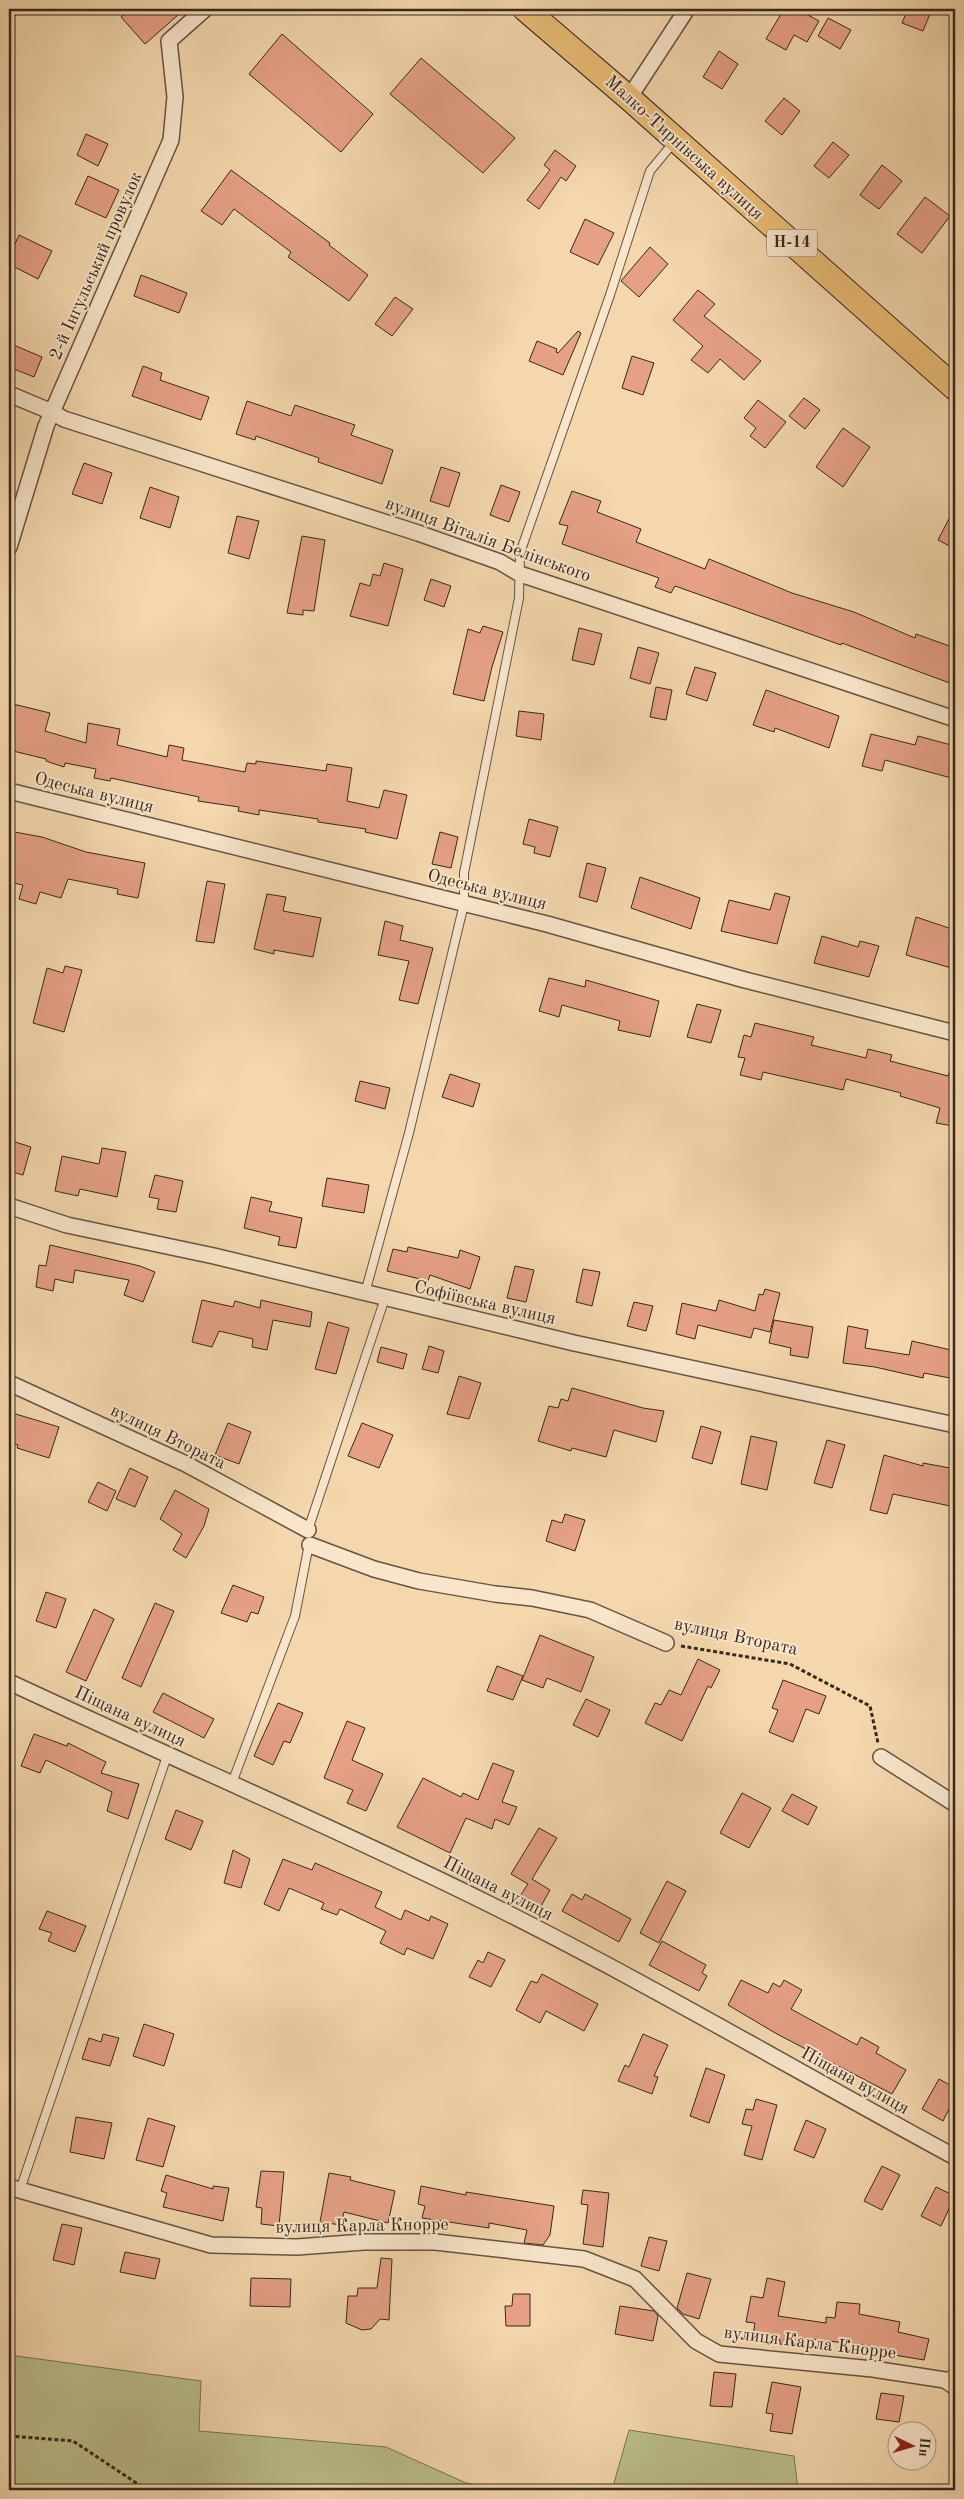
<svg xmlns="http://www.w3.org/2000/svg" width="964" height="2499" viewBox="0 0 964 2499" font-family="'Old Standard TT',serif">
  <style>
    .green { fill: #babe8b; stroke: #787356 }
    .building { fill: #e5a086; stroke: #372820 }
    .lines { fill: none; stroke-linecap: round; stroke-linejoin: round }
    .lane-casing { stroke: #665443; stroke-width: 10 }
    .street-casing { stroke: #665443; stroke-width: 18 }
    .primary-casing { stroke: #372820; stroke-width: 26 }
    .path { stroke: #372820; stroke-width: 3; stroke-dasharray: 4 2.5; stroke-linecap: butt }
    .lane { stroke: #f8e5ca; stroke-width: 8 }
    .street { stroke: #f8e5ca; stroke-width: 15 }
    .primary { stroke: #eabc76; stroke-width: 24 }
    .labels { text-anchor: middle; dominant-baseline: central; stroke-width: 4; stroke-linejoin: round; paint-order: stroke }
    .shield { fill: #f8e5ca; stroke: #716153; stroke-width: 1 }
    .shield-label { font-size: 16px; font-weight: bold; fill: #372820 }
    .street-label { font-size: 18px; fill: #372820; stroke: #f8e5ca }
  </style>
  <rect width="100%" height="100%" fill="#f4d7ad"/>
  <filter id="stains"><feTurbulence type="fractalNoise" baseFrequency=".004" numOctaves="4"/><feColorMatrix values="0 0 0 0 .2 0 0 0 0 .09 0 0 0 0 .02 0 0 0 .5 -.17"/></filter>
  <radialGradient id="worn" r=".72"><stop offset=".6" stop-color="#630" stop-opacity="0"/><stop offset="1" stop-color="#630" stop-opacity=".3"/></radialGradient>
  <g class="green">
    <polygon points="9,2355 201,2381 199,2431 386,2447 466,2483 509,2490 9,2490"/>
    <polygon points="629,2430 794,2456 798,2490 612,2490"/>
  </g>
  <g class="building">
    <polygon points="130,9 185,9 145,44 121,17"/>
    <polygon points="784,9 797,9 819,21 807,42 794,35 786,50 766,39"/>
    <polygon points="908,9 932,9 923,31 902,23"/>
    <polygon points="828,18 851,30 840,49 818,36"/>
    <polygon points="282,34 373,114 341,152 249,74"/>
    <polygon points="719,51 738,64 722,89 703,77"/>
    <polygon points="421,58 515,138 483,173 390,94"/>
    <polygon points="784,98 800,111 782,135 765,121"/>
    <polygon points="86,134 108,144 98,166 77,155"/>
    <polygon points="833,142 849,155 829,178 814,166"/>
    <polygon points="555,150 576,166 566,181 561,177 539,209 527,200 550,170 544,165"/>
    <polygon points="882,165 902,181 879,209 860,195"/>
    <polygon points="231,170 330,243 329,245 368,275 349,301 288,257 291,252 234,209 222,225 201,211"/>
    <polygon points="88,176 119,190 106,218 75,204"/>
    <polygon points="925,197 950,216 922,253 897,234"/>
    <polygon points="585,219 614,233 598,265 570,252"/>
    <polygon points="19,235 52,251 38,279 9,264 9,257"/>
    <polygon points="650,247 668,264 639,297 621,281"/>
    <polygon points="141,275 187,293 179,313 134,296"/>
    <polygon points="698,290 715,304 704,316 761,361 744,380 720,359 708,373 691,360 703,346 673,320"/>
    <polygon points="395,297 413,309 392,336 375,324"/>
    <polygon points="578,331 581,333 563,375 529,361 537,341 557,349 556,352 558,353"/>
    <polygon points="9,343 42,357 34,377 9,367"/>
    <polygon points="632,356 654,363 643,395 622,388"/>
    <polygon points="143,366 162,373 160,380 209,397 201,420 132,396"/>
    <polygon points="804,398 820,410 805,429 789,416"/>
    <polygon points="758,400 786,422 765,448 750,436 756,428 744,418"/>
    <polygon points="247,401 291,416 295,405 355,425 351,435 393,450 382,484 318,462 319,458 256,436 255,440 236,434"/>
    <polygon points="843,428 870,447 843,487 816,467"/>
    <polygon points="84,463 112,473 102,504 72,494"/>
    <polygon points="441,467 460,473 449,507 430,501"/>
    <polygon points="501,485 520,492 509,522 490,515"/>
    <polygon points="150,487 179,497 170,528 140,518"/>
    <polygon points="572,491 601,501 597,512 641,529 636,542 705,569 709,559 792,593 854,612 915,638 916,634 955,648 955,685 842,643 841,645 675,586 671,593 655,587 659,578 562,544 568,526 559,524"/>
    <polygon points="955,507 955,549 938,540"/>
    <polygon points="237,516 259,521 249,559 228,553"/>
    <polygon points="302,536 325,540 314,611 303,610 303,615 287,613"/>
    <polygon points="384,563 403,569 388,626 350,616 360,583 370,586 373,574 380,576"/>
    <polygon points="431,579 451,586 444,607 424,600"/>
    <polygon points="483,626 503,632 492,667 484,701 453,694 468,629 480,633"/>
    <polygon points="579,628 602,634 594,665 572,660"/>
    <polygon points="638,647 659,653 650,684 630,678"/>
    <polygon points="695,667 716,673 707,701 686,694"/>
    <polygon points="656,687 672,690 666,720 650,717"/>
    <polygon points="766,690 839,716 829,748 775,728 774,732 753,725"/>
    <polygon points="9,703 50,713 45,731 86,743 88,723 120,729 117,745 167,757 169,745 184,748 182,760 245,772 247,763 256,764 256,761 326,771 327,764 352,768 347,801 379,808 384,790 407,795 397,839 365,832 366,829 318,822 318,819 259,810 259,815 238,811 239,807 198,801 199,797 161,789 111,778 110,781 94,778 96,769 65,763 64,767 46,761 46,759 9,750"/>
    <polygon points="519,711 544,714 541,740 516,736"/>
    <polygon points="871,734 915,745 918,736 955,746 955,779 885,760 882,771 862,766"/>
    <polygon points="529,819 558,827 550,857 534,853 535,847 523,844"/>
    <polygon points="9,831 42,837 86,852 145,863 138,898 117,894 118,889 68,879 61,898 40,892 36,904 19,899 23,885 9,882"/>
    <polygon points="440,832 458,837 451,868 432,864"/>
    <polygon points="587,863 606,868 597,902 579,897"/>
    <polygon points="640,877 700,898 691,929 631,908"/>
    <polygon points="207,881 225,884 214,943 196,941"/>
    <polygon points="775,893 790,897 777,944 721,931 729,900 770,910"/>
    <polygon points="267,894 286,897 283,911 321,918 313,957 274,950 274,954 254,949"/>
    <polygon points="916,917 955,930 955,969 906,955"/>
    <polygon points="385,921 403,926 400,940 433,948 418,1004 399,1000 409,961 378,955"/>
    <polygon points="822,936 858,947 860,941 879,946 869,977 814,963"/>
    <polygon points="65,966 82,970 64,1032 33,1023 47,968 63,973"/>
    <polygon points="549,978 585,987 586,980 659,1001 650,1037 618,1030 620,1021 562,1005 559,1017 539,1011"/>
    <polygon points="697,1004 721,1010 711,1043 687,1037"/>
    <polygon points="755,1023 814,1037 811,1045 866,1058 868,1049 892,1055 890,1061 948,1076 950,1070 955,1071 955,1116 953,1126 936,1123 940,1108 900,1096 901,1093 846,1079 843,1090 763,1072 761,1080 740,1075 745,1058 738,1057 744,1035 751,1037"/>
    <polygon points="450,1074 480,1084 473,1107 442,1097"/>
    <polygon points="360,1081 390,1088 385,1109 355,1101"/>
    <polygon points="9,1140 31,1147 23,1175 9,1171"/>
    <polygon points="102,1148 126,1152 117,1197 80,1189 78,1196 55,1191 62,1156 99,1164"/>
    <polygon points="155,1175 183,1181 176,1212 157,1209 159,1199 149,1197"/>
    <polygon points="327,1178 369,1185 364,1213 322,1206"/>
    <polygon points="251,1197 272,1202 269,1211 302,1218 296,1248 278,1245 280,1237 244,1228"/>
    <polygon points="50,1245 140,1266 155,1272 143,1302 124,1295 129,1280 75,1270 73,1283 55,1279 53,1291 36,1287 39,1265 46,1266"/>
    <polygon points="408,1247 458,1258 460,1250 480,1257 470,1289 430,1275 428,1281 387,1271 393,1249 407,1252"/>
    <polygon points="515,1266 534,1270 526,1302 507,1298"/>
    <polygon points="583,1269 600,1272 592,1306 576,1302"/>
    <polygon points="765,1289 780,1293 770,1332 754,1328 751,1338 698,1325 695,1339 676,1334 682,1303 716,1311 719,1300 755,1311 759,1294 763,1295"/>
    <polygon points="202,1300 233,1307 235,1301 260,1308 261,1300 312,1312 310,1327 273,1320 267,1350 252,1347 253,1339 219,1331 212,1347 192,1342"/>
    <polygon points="634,1302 653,1306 646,1331 627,1326"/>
    <polygon points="774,1320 813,1327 808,1358 790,1355 791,1348 769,1343"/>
    <polygon points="328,1322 349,1328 336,1374 315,1369"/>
    <polygon points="848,1326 868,1330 865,1348 909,1355 912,1341 955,1351 955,1379 924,1373 923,1378 875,1367 843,1363"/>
    <polygon points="429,1346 444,1351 438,1373 422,1369"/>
    <polygon points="381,1347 407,1354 403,1369 377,1362"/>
    <polygon points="459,1376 481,1383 469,1419 447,1414"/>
    <polygon points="572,1388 643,1408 664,1411 656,1442 614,1430 606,1457 572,1448 571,1451 538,1441 549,1406 558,1408 561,1399 568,1401"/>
    <polygon points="9,1412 59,1427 49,1458 17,1448 18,1445 9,1442"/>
    <polygon points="228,1423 251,1432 239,1464 215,1455"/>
    <polygon points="362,1423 393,1435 379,1468 348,1456"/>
    <polygon points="701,1426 721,1432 712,1464 692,1458"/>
    <polygon points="751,1436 777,1442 767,1490 741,1484"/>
    <polygon points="827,1440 845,1445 832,1488 814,1483"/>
    <polygon points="884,1455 923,1466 923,1463 955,1469 955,1507 893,1494 887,1514 870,1510"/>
    <polygon points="130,1468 148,1477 135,1507 116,1499"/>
    <polygon points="98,1482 116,1491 107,1511 88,1502"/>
    <polygon points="175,1490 209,1509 204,1526 186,1558 173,1550 182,1534 160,1519"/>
    <polygon points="565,1514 585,1520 575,1551 546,1541 552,1520 562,1523"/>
    <polygon points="233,1585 264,1597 258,1614 251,1612 247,1622 221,1613"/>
    <polygon points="46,1592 66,1599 56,1628 36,1621"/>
    <polygon points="155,1603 174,1611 141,1687 122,1678"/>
    <polygon points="94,1609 114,1619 86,1681 66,1672"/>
    <polygon points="540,1635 594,1657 581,1692 547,1678 543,1688 522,1680"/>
    <polygon points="698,1659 720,1670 711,1688 708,1686 682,1741 645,1723 655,1703 661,1705 669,1690 681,1695"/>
    <polygon points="497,1666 523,1676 513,1700 487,1691"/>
    <polygon points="783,1680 826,1696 819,1714 806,1709 793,1742 769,1732 778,1710 772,1708"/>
    <polygon points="163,1693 214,1719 204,1738 153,1712"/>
    <polygon points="586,1699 610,1710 598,1737 573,1725"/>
    <polygon points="278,1703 303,1713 290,1743 284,1741 273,1765 254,1756"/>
    <polygon points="347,1721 365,1728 352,1760 383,1774 366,1811 347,1803 353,1790 324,1778"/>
    <polygon points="34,1734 67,1746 68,1743 106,1762 101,1773 139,1784 128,1819 107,1811 112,1792 46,1760 40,1773 21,1766"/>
    <polygon points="493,1763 514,1771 502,1802 517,1807 509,1825 495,1819 492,1829 466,1818 450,1853 397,1827 423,1778 461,1797 463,1793 478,1800"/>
    <polygon points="742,1793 771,1808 749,1848 720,1833"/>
    <polygon points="792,1794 817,1807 808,1825 782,1811"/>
    <polygon points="176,1810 203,1821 191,1850 165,1839"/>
    <polygon points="539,1828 557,1838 532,1879 550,1890 540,1908 520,1896 528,1884 511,1874"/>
    <polygon points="233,1850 250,1859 241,1888 224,1883"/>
    <polygon points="283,1859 312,1870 315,1863 382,1892 375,1907 401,1920 405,1910 429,1921 431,1916 448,1924 433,1959 407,1948 404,1955 380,1943 386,1931 340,1909 337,1915 321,1909 324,1903 289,1888 279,1911 264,1904"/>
    <polygon points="667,1881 686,1891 659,1943 640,1933"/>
    <polygon points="572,1894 582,1900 585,1894 631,1919 619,1942 562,1911"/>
    <polygon points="47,1911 86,1926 75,1952 48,1941 52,1933 39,1929"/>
    <polygon points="662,1941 706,1965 702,1973 707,1976 699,1991 649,1965"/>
    <polygon points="488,1952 505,1960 491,1987 469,1977 478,1960 483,1963"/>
    <polygon points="542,1974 598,2004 584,2031 546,2011 540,2023 516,2010 531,1981 537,1983"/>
    <polygon points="741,1980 768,1993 773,1983 780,1987 784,1980 802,1990 791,2009 857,2045 861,2037 879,2047 876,2053 906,2070 892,2094 777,2034 728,2005"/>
    <polygon points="144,2024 174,2034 164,2066 133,2056"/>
    <polygon points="103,2034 119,2038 110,2066 82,2059 89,2038 101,2042"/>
    <polygon points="643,2034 668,2045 654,2076 658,2077 652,2094 618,2081 625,2065 629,2067"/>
    <polygon points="706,2068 725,2075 709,2123 690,2116"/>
    <polygon points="939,2079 955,2088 955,2097 943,2121 922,2109"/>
    <polygon points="756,2099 777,2105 762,2160 744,2155 752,2126 742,2124 746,2109 753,2110"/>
    <polygon points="76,2117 112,2123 104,2159 70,2152"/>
    <polygon points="148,2118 175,2126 163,2167 136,2160"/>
    <polygon points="806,2120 826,2129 814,2158 794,2150"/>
    <polygon points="882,2166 900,2175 882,2210 864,2201"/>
    <polygon points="261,2171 284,2172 279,2226 261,2224 262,2208 256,2207"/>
    <polygon points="329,2173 351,2177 350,2180 395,2191 388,2223 344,2212 341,2225 320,2222"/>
    <polygon points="166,2175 213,2189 213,2186 229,2188 223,2221 163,2207 167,2193 161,2191"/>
    <polygon points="421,2186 466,2195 466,2192 554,2206 550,2235 543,2245 524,2243 527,2230 489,2223 489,2228 422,2218 425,2206 418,2204"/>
    <polygon points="936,2187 955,2196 941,2226 921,2216"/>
    <polygon points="583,2190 609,2193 603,2247 583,2244 588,2205 581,2204"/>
    <polygon points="62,2224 82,2228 74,2265 53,2260"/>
    <polygon points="649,2237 667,2241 659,2271 641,2266"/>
    <polygon points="125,2252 160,2259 155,2279 120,2272"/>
    <polygon points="381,2258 392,2259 389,2320 380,2319 371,2329 362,2330 346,2323 348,2296 357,2296 358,2288 377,2288"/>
    <polygon points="687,2273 711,2279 699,2319 683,2314 677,2308"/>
    <polygon points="251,2278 291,2279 290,2307 250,2306"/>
    <polygon points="767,2278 785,2282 778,2316 826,2323 826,2317 835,2318 837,2302 860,2304 859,2314 900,2322 898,2332 929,2339 924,2360 870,2351 871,2346 803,2338 802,2347 780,2344 780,2340 753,2335 755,2323 746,2322 751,2296 763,2298"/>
    <polygon points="513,2294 530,2294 530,2326 506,2326 505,2306 512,2306"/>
    <polygon points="620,2306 654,2311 658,2316 653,2341 615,2334"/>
    <polygon points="714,2372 736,2374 732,2407 710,2406"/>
    <polygon points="772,2382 801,2387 792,2434 770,2431 773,2414 766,2413"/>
    <polygon points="881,2393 904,2396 899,2422 876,2419"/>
  </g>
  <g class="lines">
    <g class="lane-casing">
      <g id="lane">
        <polyline points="365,1293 409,1133 464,904 464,873 519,598 520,553 610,295 650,171 674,142"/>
        <polyline points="308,1530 385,1298"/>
        <polyline points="232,1783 295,1616 309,1544"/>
        <polyline points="20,2190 167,1756"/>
        <polyline points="945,2380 955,2371"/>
      </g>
    </g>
    <g class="street-casing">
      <g id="street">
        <polyline points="629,98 687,9"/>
        <polyline points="9,394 52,412 64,419 418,533 500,562 520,574 955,719"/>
        <polyline points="9,547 46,426 171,140 175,97 169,41 205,9"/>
        <polyline points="9,791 547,924 745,980 955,1033"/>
        <polyline points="9,1206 67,1225 214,1256 574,1343 955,1425"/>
        <polyline points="9,1383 186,1464 308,1530"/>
        <polyline points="310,1545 374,1569 419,1581 495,1594 532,1598 590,1610 666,1643"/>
        <path d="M 9,1682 C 167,1756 327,1824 483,1901 C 643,1980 798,2072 955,2157"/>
        <polyline points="881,1757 955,1804"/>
        <polyline points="9,2187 211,2245 297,2247 364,2242 435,2242 584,2259 635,2279 696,2341 719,2354 873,2369 945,2380 955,2387"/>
      </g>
    </g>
    <g class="primary-casing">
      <polyline id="primary" points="525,9 629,98 955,388"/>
    </g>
    <g class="path">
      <polyline points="681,1646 790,1664 870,1706 878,1743"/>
      <polyline points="9,2436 73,2441 147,2490"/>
    </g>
    <use href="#lane" class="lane"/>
    <use href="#street" class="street"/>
    <use href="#primary" class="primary"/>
  </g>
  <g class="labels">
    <rect class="shield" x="767" y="229.5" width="50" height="27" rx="4"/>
    <g class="shield-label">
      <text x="792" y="243">Н-14</text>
    </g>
    <g class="street-label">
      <text transform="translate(684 148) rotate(42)">Малко-Тирнівська вулиця</text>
      <text transform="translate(96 266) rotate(-66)">2-й Інгульський провулок</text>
      <text transform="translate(488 540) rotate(20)">вулиця Віталія Белінського</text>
      <text transform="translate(94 793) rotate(14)">Одеська вулиця</text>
      <text transform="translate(487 890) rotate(14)">Одеська вулиця</text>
      <text transform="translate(485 1303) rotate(13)">Софіївська вулиця</text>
      <text transform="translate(168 1437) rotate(26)">вулиця Втората</text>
      <text transform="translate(736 1637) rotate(12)">вулиця Втората</text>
      <text transform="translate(130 1717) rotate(25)">Піщана вулиця</text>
      <text transform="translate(498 1889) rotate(27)">Піщана вулиця</text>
      <text transform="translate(855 2081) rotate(29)">Піщана вулиця</text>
      <text transform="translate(362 2226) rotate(-1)">вулиця Карла Кнорре</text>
      <text transform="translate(810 2343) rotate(7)">вулиця Карла Кнорре</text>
    </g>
  </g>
  <rect width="964" height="2499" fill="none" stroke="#f4d7ad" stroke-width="30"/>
  <rect x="10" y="10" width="944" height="2479" fill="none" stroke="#372820" stroke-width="2.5"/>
  <rect x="15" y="15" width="934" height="2469" fill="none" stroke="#372820"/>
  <g transform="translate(912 2446) rotate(95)"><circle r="24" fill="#f8e5ca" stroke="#ab9986"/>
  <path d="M0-4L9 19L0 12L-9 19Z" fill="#8f2418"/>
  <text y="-8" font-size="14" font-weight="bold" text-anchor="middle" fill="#372820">Пн</text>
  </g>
  <rect width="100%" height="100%" filter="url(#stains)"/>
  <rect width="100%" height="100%" fill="url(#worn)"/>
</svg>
